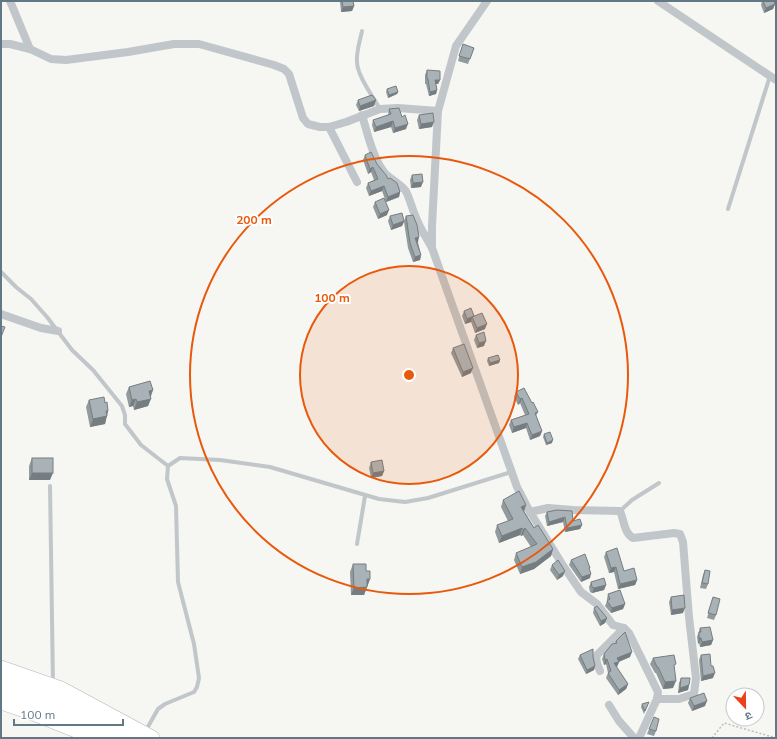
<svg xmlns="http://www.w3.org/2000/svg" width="777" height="739" viewBox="0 0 777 739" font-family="Mulish,'Noto Sans Devanagari',sans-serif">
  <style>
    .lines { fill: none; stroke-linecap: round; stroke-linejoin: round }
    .primary-casing { stroke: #b4b9bc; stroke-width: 14 }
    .highway-casing { stroke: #b3b8bb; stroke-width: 16 }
    .path { stroke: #bcbfc1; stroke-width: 1.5; stroke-dasharray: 2 2; stroke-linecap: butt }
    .lane { stroke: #c0c6c9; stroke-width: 4 }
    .street { stroke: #c0c6c9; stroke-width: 8 }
    .primary { stroke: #fff; stroke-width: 13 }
    .highway { stroke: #fff; stroke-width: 15 }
    .wall { fill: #919a9d }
    .shaded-wall { fill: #767d80 }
    .building { fill: #a9b3b7; stroke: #767d80 }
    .ring { fill: none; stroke: #e8590c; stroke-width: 2 }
    .centre { fill: #e8590c; stroke: #fff; stroke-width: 2 }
    .ring-label { font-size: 12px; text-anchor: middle; font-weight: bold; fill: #e8590c; stroke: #fff; stroke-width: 4; stroke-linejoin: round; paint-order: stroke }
  </style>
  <rect width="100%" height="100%" fill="#f6f6f2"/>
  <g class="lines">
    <g class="primary-casing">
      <g id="primary">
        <polyline points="1,682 61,703 137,738"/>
        <polyline points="1,693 44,708 116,738"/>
      </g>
    </g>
    <g class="highway-casing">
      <g id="highway">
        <polyline points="1,668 61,689 152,738"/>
        <polyline points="1,702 36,714 96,738"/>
      </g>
    </g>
    <polyline class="path" points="712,738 724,723 776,738"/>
    <g class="lane">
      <path d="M 362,31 C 360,41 356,52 357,62 C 357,75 373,97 380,109"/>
      <polyline points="728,209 770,76"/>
      <polyline points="1,272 16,287 31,299 47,317 72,350 93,370 122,406 125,415 125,424 141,445 168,466 167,479 176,506 178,582 194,644 199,678 197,687 194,692 165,704 158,709 145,732"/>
      <polyline points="168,466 180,458 220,460 270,467 379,499 405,502 428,498 511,472"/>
      <polyline points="50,486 53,684"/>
      <polyline points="620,511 632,500 659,483"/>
      <polyline points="357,544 365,496"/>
    </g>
    <g class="street">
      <polyline points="10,1 30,49"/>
      <polyline points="487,1 456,46 438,111 432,226 432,248 517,487 530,512 564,567 581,592 597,604 613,625 624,628 629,633 658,692 657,699 639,738"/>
      <polyline points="658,1 776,80"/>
      <polyline points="1,44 10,44 30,49 51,59 66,60 128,52 174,44 199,44 274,65 284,69 289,74 303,118 308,124 320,127 329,127 346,122 380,109 398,108 438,111"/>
      <path d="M 362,115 C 367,132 373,158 384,172 C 390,179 399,183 405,190 C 409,195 412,209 415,215 C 419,227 426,237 432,248"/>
      <polyline points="329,127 357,182"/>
      <polyline points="1,314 41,328 58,331"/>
      <path d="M 530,512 L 548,508 L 573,510 L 620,511 C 624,520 624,533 633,538 L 674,533 L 680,534 L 683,542 L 689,617 L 696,678 L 694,694 L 679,699 L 657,699"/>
      <path d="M 600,671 C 598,666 595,660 597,655 L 624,628"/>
      <polyline points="609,705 619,721 634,738"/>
    </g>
    <use href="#primary" class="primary"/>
    <use href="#highway" class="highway"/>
  </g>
  <g class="wall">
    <polygon points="340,1 353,1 354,6 352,11 341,12"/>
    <polygon points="762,1 774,1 775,4 773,9 764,13 761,5"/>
    <polygon points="463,44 474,48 468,64 458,61"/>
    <polygon points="427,70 440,80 438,84 436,84 437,90 436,94 429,96 426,84 425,84 425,75"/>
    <polygon points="387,89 398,92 397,94 388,98 386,92"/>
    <polygon points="358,100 376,100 374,106 359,111 356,105"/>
    <polygon points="389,109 406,129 393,133 391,127 374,132 372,125 373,120 388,115"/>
    <polygon points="419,115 432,127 419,129 417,120"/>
    <polygon points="365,155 377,164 388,179 400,192 399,197 386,202 382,191 369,196 366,188 368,183 374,180 371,172 368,174 363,160"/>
    <polygon points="412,175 421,187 411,188 410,180"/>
    <polygon points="375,202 387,215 378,219 373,207"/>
    <polygon points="390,216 404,221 406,216 418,242 421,255 420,260 413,262 408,248 404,222 402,226 391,230 388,221"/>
    <polygon points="464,311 474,316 485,329 475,333 471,322 465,324 462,316"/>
    <polygon points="476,335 484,346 477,348 474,340"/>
    <polygon points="453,348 471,373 462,377 451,353"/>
    <polygon points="488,358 500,360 499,363 489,366 487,361"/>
    <polygon points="129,387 153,390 148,406 134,410 133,406 129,407 126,394"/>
    <polygon points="516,392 532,403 538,412 536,416 542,431 540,436 530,440 526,428 512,433 509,425 511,420 525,415 520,403 518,405 514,397"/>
    <polygon points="89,400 105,403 108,411 105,424 90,427 86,407"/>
    <polygon points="544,434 552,443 546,445 543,437"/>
    <polygon points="32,458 50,480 29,480 29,466"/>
    <polygon points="371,462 384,471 382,476 371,478 369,468"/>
    <polygon points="503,500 524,511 534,528 553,549 551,556 534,569 520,574 514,560 516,553 531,547 523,535 521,536 520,535 499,543 495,532 497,525 508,521 501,507"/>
    <polygon points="547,512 573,521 582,525 580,529 565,532 563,522 547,526 545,516"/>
    <polygon points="606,552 624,571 637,580 635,585 618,589 614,572 609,573 604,557"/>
    <polygon points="571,560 590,569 590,578 581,582 569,565"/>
    <polygon points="353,564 366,571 370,579 364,595 351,595 350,572"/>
    <polygon points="552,565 563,576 557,580 550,570"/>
    <polygon points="705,570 708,584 706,589 700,588 703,575"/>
    <polygon points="591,582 606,585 604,590 592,593 590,592 589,587"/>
    <polygon points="608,594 625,604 623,609 611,613 605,606 607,601 607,599"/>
    <polygon points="671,597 683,613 671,615 669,602"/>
    <polygon points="713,597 716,615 714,620 707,618"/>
    <polygon points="594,608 607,618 605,623 600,626 593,613"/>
    <polygon points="700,628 713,640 711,645 700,647 699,643 698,644 697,637"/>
    <polygon points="616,641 630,657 619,662 616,667 628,684 626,689 618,695 606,678 608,673 606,664 604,665 602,659 604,654 615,643"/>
    <polygon points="580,655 593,657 595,666 594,670 586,674 578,659"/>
    <polygon points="701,655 713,678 701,681 699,660"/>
    <polygon points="653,658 674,669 673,688 663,689 656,673 655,673 650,664"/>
    <polygon points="681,678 689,685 688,690 678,693 679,683"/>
    <polygon points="690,698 705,706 692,711 688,703"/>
    <polygon points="649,702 644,714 641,707 642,704"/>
    <polygon points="649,729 656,731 654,736 647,734"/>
  </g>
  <g class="shaded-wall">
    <polygon points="775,4 773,9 764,13 766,8"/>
    <polygon points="354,6 352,11 341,12 343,7"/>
    <polygon points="435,80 440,80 438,84 433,84"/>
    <polygon points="437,90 436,94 429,96 430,92"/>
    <polygon points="398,92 397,94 388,98 389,95"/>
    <polygon points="376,100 374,106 359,111 360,106"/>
    <polygon points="393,121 391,127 374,132 376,127"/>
    <polygon points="434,122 432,127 419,129 421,124"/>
    <polygon points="408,124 406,129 393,133 395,128"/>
    <polygon points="373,167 371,172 368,174 370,169"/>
    <polygon points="423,182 421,187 411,188 413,183"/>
    <polygon points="384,186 382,191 369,196 371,191"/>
    <polygon points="400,192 399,197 386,202 388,197"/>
    <polygon points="389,210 387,215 378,219 380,214"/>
    <polygon points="404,221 402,226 391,230 393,225"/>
    <polygon points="419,237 418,242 414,243 415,238"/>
    <polygon points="421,255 420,260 413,262 415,257"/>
    <polygon points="474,316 472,317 471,322 465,324 467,319"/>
    <polygon points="487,324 485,329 475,333 477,328"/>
    <polygon points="486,341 484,346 477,348 479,343"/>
    <polygon points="500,360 499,363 489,366 490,363"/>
    <polygon points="473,368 471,373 462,377 463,372"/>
    <polygon points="153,390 150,397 149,391"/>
    <polygon points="522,398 520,403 518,405 520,399"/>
    <polygon points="136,399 133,406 129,407 132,400"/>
    <polygon points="151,399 148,406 134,410 137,402"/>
    <polygon points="106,411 108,411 105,424 90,427 93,419"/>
    <polygon points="527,423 526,428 512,433 514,427"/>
    <polygon points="542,431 540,436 530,440 532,435"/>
    <polygon points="553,440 552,443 546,445 547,443"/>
    <polygon points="384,471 382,476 371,478 373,473"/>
    <polygon points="32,473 53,473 50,480 29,480"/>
    <polygon points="526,505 524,512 521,507"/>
    <polygon points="565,517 563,522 547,526 549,522"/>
    <polygon points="582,525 580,529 565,532 567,528"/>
    <polygon points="522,528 520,535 499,543 502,536"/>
    <polygon points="525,528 523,535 521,536 523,530"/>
    <polygon points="553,549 551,556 534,569 520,574 522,567"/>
    <polygon points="616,567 614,572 609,573 611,568"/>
    <polygon points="565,571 563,576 557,580 559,575"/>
    <polygon points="591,574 590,578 581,582 582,577"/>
    <polygon points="367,579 370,579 367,587 364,587"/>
    <polygon points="637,580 635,585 618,589 620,584"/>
    <polygon points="606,585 604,590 592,593 594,588"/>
    <polygon points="367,587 364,595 351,595 354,588"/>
    <polygon points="625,604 623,609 611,613 612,608"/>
    <polygon points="685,608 683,613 671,615 672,610"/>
    <polygon points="607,618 605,623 600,626 601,621"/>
    <polygon points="699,638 701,638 699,643 698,644"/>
    <polygon points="713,640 711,645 700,647 702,642"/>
    <polygon points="632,652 630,657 615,663 617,658"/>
    <polygon points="607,659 606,664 604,665 605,660"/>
    <polygon points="619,662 617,667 612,669 614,663"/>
    <polygon points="595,666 594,670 586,674 587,670"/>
    <polygon points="715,673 713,678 701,681 703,676"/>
    <polygon points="676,681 673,688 663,689 665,682"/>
    <polygon points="628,684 626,689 618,695 619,690"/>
    <polygon points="689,685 688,690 678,693 680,688"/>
    <polygon points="707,701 705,706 692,711 694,706"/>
  </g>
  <g class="building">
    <polygon points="342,1 353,1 354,6 343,7"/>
    <polygon points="763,1 774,1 775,4 766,8"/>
    <polygon points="463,44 474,48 470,59 459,56"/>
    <polygon points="427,70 440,71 440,80 435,80 437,90 430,92 428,79 427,79"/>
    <polygon points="396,86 398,92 389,95 387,89"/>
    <polygon points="372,95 376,100 360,106 358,100"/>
    <polygon points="399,108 402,117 405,115 408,124 395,128 393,121 376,127 373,120 391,114 389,109"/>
    <polygon points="433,113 434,122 421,124 419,115"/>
    <polygon points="371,152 377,164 386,175 388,179 390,178 397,183 400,192 388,197 384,186 371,191 368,183 378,179 373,167 370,169 365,155"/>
    <polygon points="422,174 423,182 413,183 412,175"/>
    <polygon points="384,198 389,210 380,214 375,202"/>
    <polygon points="402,213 404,221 393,225 390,216"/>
    <polygon points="413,215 417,225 419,237 415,238 421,255 415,257 410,243 406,216"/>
    <polygon points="471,308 474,316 467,319 464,311"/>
    <polygon points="482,313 487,324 477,328 472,317"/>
    <polygon points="1,326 5,327 1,337"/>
    <polygon points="484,332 486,341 479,343 476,335"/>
    <polygon points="464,344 473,368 463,372 453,348"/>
    <polygon points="498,355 500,360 490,363 488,358"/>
    <polygon points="150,381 153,390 149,391 151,399 137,402 136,399 132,400 129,387"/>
    <polygon points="524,388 532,403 533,402 538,412 535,413 542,431 532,435 527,423 514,427 511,420 529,414 522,398 520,399 516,392"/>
    <polygon points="104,397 105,403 107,402 108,411 106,411 107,416 93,419 89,400"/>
    <polygon points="550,432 553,440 547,443 544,434"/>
    <rect x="32" y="458" width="21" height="15"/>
    <polygon points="382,460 384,471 373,473 371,462"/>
    <polygon points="519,491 526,505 521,507 534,528 538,525 553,549 536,562 522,567 516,553 537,544 525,528 523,530 522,528 502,536 497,525 513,519 503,500"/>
    <polygon points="557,510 572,511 573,521 580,519 582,525 567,528 565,517 549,522 547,512"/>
    <polygon points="617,548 624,571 634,568 637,580 620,584 616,567 611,568 606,552"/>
    <polygon points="585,554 590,568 589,568 591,574 582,577 571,560"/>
    <polygon points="558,560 565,571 559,575 552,565"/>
    <polygon points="353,564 366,564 366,571 370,571 370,579 367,579 367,587 354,588"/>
    <polygon points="705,570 710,571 708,584 702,583"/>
    <polygon points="604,578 606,585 594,588 592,587 591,582"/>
    <polygon points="620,590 625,604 612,608 607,601 610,599 608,594"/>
    <polygon points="684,595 685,608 672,610 671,597"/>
    <polygon points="713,597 720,599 716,615 708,613"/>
    <polygon points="597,606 607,618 601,621 594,608"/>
    <polygon points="710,627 713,640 702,642 701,638 699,638 699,632 701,632 700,628"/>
    <polygon points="625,632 632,652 617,658 619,662 614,663 628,684 619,690 608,673 611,671 607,659 605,660 604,654 612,644 617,643 616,641"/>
    <polygon points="593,649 593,657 595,666 587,670 580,655"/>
    <polygon points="710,654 711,666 713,666 715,673 703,676 701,655"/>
    <polygon points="674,655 676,664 674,665 676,681 665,682 658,667 657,667 653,658"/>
    <polygon points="681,678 690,678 689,685 680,688"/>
    <polygon points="704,693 707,701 694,706 690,698"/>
    <polygon points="649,702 645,711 642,704"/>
    <polygon points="654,717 659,719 656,731 649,729"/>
  </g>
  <circle cx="409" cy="375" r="109" fill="#e8590c" fill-opacity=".12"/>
  <g class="ring">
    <circle cx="409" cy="375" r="109"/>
    <circle cx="409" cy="375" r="219"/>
  </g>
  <circle cx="409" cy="375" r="6" class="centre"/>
  <g class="ring-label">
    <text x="254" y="224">200 m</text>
    <text x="332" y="302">100 m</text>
  </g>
  <rect width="777" height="739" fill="none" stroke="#637885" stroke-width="4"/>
  <g transform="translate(745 707) rotate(158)"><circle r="19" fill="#ffffff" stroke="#c1c9ce"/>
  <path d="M0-3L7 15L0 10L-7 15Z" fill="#ec3f1c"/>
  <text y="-6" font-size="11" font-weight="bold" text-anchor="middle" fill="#637885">उ</text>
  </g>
  <path d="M14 719v6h109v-6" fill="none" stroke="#637885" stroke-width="2"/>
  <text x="20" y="719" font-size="12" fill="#637885" stroke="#ffffff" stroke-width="3" paint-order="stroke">100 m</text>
</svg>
